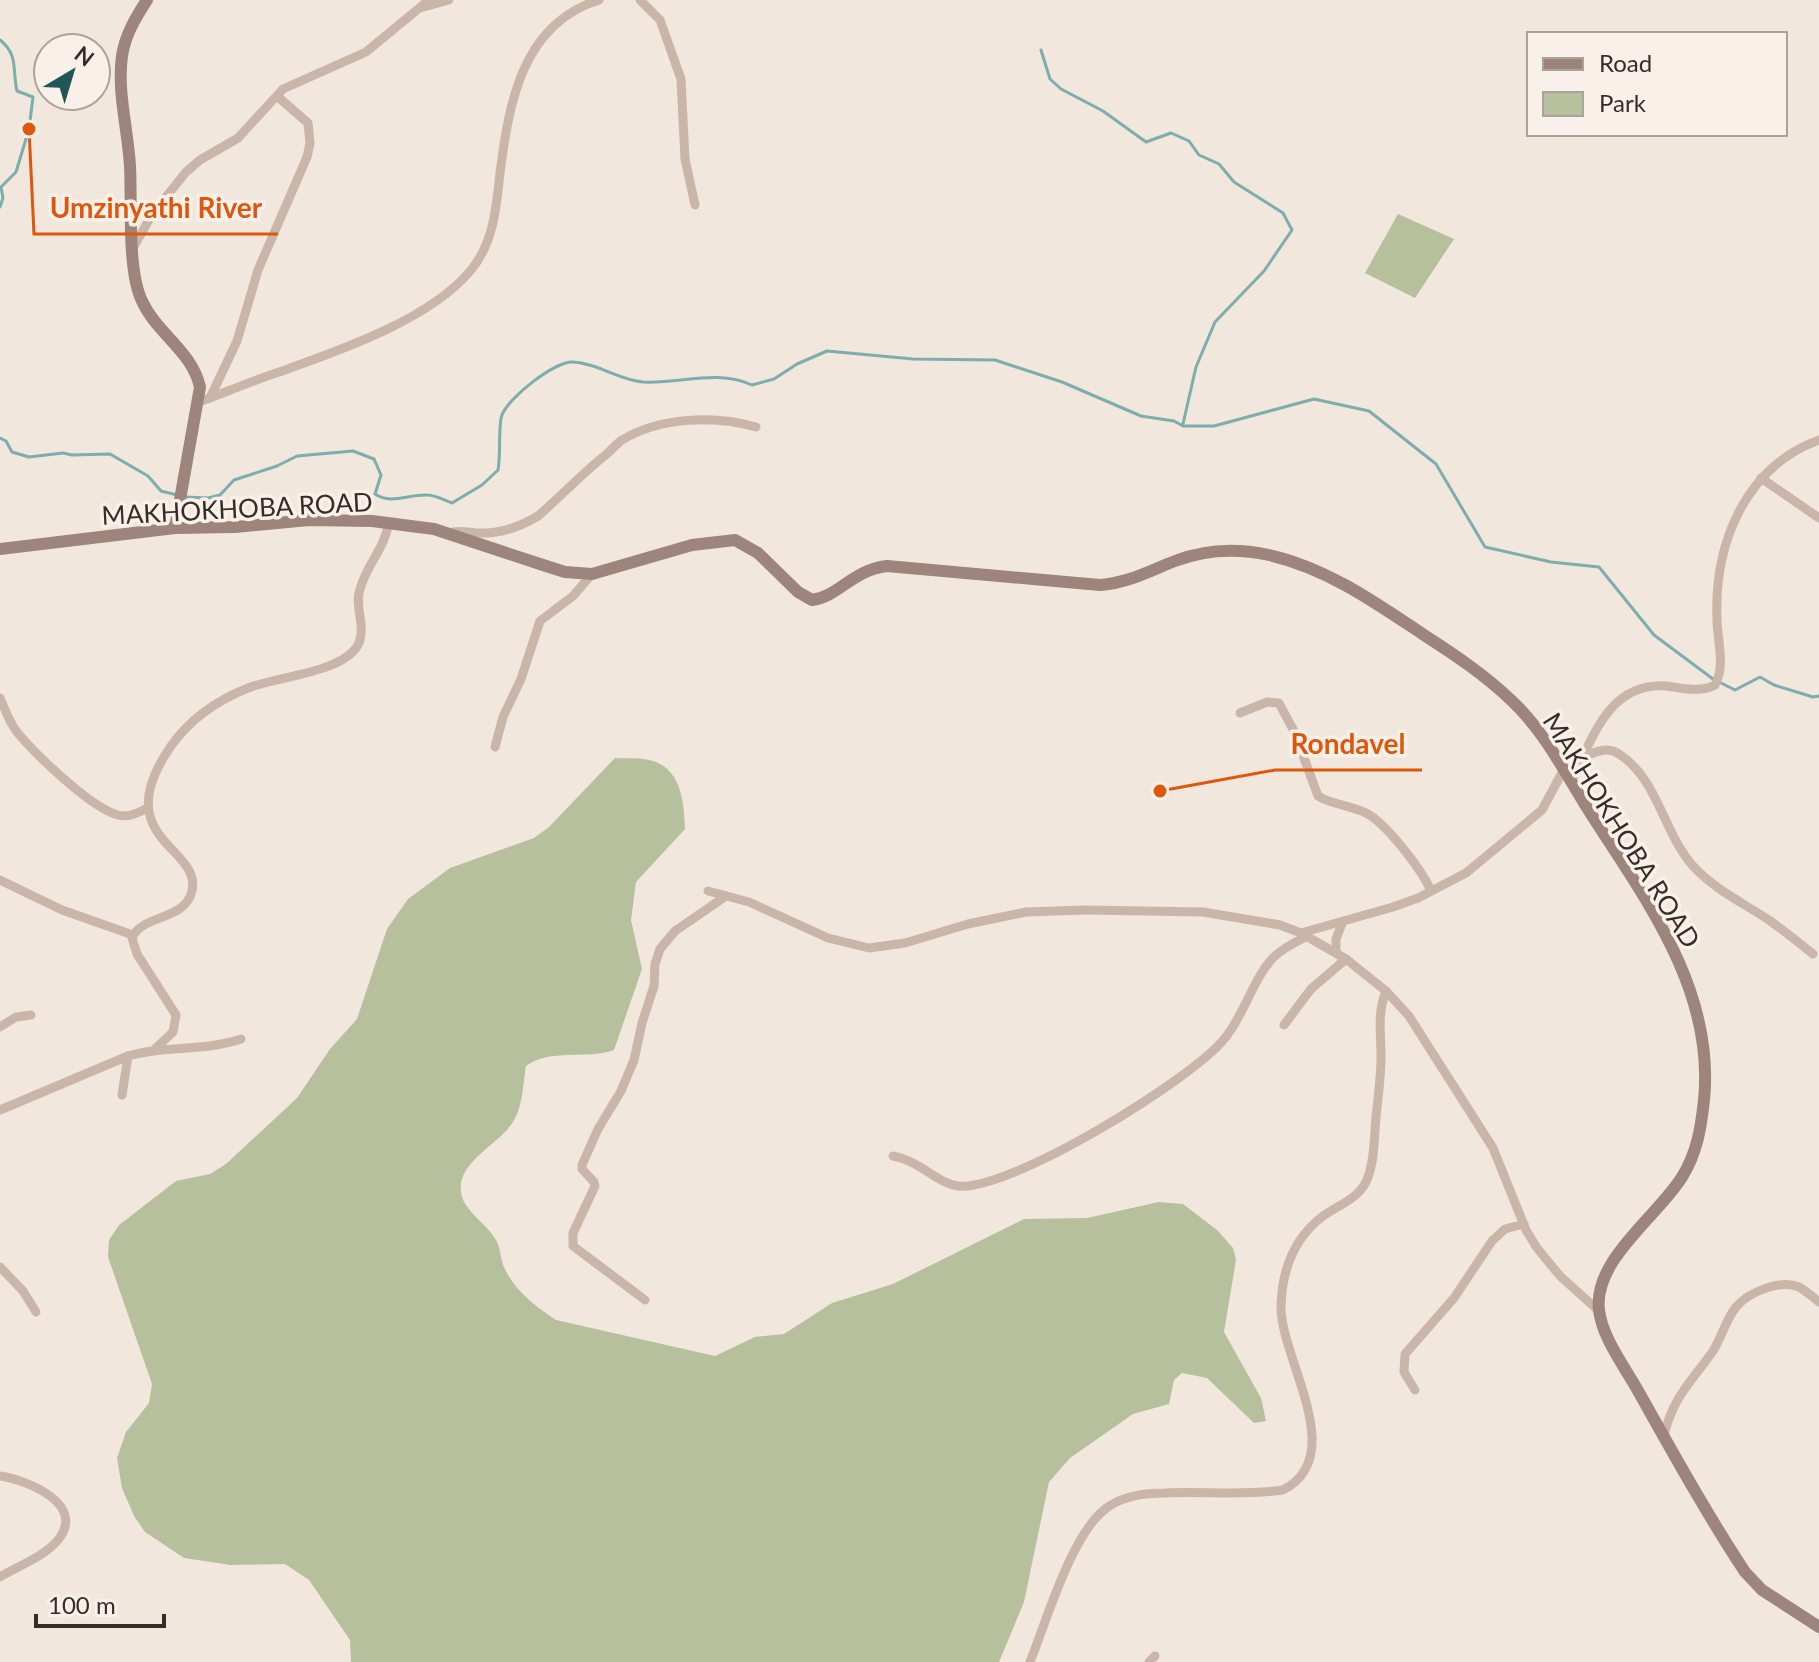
<svg xmlns="http://www.w3.org/2000/svg" width="1819" height="1662" viewBox="0 0 1819 1662" font-family="Lato,sans-serif">
  <style>
    .green { fill: #b6c09d }
    .lines { fill: none; stroke-linecap: round; stroke-linejoin: round }
    .stream { stroke: #7dadad; stroke-width: 3 }
    .street { stroke: #c9b6a9; stroke-width: 9 }
    .secondary { stroke: #9d857b; stroke-width: 12 }
    .labels { text-anchor: middle; dominant-baseline: central; stroke-width: 7; stroke-linejoin: round; paint-order: stroke }
    .street-label { font-size: 26px; fill: #362c29; stroke: #f9f1e9 }
    .leader { fill: none; stroke: #df570d; stroke-width: 3 }
    .callout-dot { fill: #df570d; stroke: #f9f1e9; stroke-width: 3 }
    .callout-label { font-size: 28px; text-anchor: middle; font-weight: bold; fill: #df570d; stroke: #f9f1e9; stroke-width: 7; stroke-linejoin: round; paint-order: stroke }
  </style>
  <rect width="100%" height="100%" fill="#f1e7dd"/>
  <g class="green">
    <polygon points="1398,214 1454,239 1415,298 1365,273"/>
    <path d="M 615,758 C 627,759 641,757 653,761 C 682,770 684,804 685,829 L 636,882 L 631,920 L 642,969 L 614,1050 C 585,1060 551,1048 526,1066 C 523,1083 523,1105 514,1120 C 501,1145 452,1162 462,1197 C 467,1213 488,1225 496,1240 C 501,1248 500,1260 505,1269 C 515,1291 536,1307 556,1320 L 715,1356 L 755,1337 L 784,1334 L 832,1303 L 893,1284 L 1024,1219 L 1087,1218 L 1159,1202 L 1183,1204 L 1217,1230 L 1233,1248 L 1236,1260 L 1224,1332 L 1261,1398 L 1266,1421 L 1254,1423 L 1207,1378 L 1182,1373 L 1174,1380 L 1169,1404 L 1133,1414 L 1070,1458 L 1049,1482 L 1024,1602 L 999,1662 L 351,1662 L 350,1640 L 309,1580 L 285,1564 L 231,1565 L 184,1558 L 145,1532 L 134,1516 L 122,1488 L 117,1458 L 126,1432 L 149,1403 L 152,1384 L 108,1257 L 109,1240 L 119,1225 L 176,1181 L 210,1174 L 226,1164 L 297,1098 L 330,1049 L 357,1019 L 387,929 L 408,899 L 450,868 L 534,838 L 549,827 Z"/>
  </g>
  <g class="lines">
    <g class="stream">
      <path d="M 0,40 C 19,55 12,70 17,91 L 33,97 L 29,129 L 16,172 L 1,187 L 3,198 L 0,207"/>
      <polyline points="1041,50 1050,79 1061,89 1103,111 1146,142 1171,133 1189,141 1199,155 1219,164 1234,182 1283,213 1292,230 1264,271 1215,322 1196,367 1183,424"/>
      <polyline points="0,438 6,441 12,452 29,457 63,453 72,455 110,454 148,476 161,491 177,495"/>
      <path d="M 185,497 L 208,498 L 220,495 L 234,480 L 277,466 L 297,456 L 353,451 L 374,459 L 381,475 L 375,494 C 391,505 409,494 427,495 C 435,495 444,500 452,503 L 482,485 L 498,470 C 501,456 498,425 502,415 C 509,397 555,361 573,362 C 597,363 619,380 643,382 C 681,384 717,369 752,385 L 774,379 L 797,364 L 827,351 L 913,359 L 995,360 L 1062,382 L 1141,416 L 1174,421 L 1183,426 L 1214,426 L 1314,399 L 1369,411 L 1436,464 L 1485,547 L 1551,562 L 1599,567 L 1654,635 L 1713,679 L 1735,690 L 1760,677 L 1774,685 L 1813,697 L 1819,696"/>
    </g>
    <g class="street">
      <polyline points="640,0 660,20 681,79 685,159 695,205"/>
      <polyline points="420,8 449,0"/>
      <polyline points="133,248 153,213 186,172 200,160 238,138 283,89 366,52 429,0"/>
      <polyline points="210,398 237,341 258,270 307,157 310,143 308,123 277,96"/>
      <path d="M 199,402 C 226,392 252,381 279,372 C 338,351 430,320 471,270 C 494,242 496,208 500,173 C 509,103 522,24 599,0"/>
      <polyline points="1761,478 1819,518"/>
      <path d="M 448,533 C 459,529 470,533 481,533 C 502,534 521,526 538,516 C 560,497 581,475 603,457 C 610,452 615,445 622,440 C 660,417 715,415 756,427"/>
      <path d="M 0,698 C 5,709 9,722 17,732 C 35,754 91,808 118,815 C 129,818 139,812 148,808"/>
      <path d="M 1240,713 L 1267,702 L 1279,703 L 1294,731 L 1318,796 C 1332,805 1351,805 1366,813 C 1386,823 1422,870 1431,891"/>
      <polyline points="495,747 503,717 521,679 540,621 573,596 592,574"/>
      <path d="M 1584,757 C 1595,752 1607,746 1619,754 C 1658,779 1663,832 1693,866 C 1714,889 1743,903 1769,920 C 1784,931 1798,942 1813,954"/>
      <path d="M 1571,782 C 1592,740 1608,682 1666,686 C 1682,688 1700,693 1715,685 C 1726,665 1717,640 1717,619 C 1714,544 1745,467 1819,440"/>
      <polyline points="0,880 62,910 133,935"/>
      <polyline points="708,891 749,902 828,938 869,948 905,943 968,924 1026,912 1085,910 1203,912 1280,925 1301,933 1346,959 1386,991 1409,1016 1493,1148 1526,1230 1537,1248 1560,1276 1599,1311"/>
      <polyline points="1301,933 1393,907 1418,898 1466,873 1542,810 1564,769"/>
      <polyline points="1336,952 1336,939 1343,921"/>
      <polyline points="1284,1025 1311,989 1346,959"/>
      <polyline points="0,1027 16,1017 31,1015"/>
      <path d="M 154,1050 L 173,1032 L 176,1015 L 137,954 L 132,938 C 142,914 185,921 192,891 C 202,846 106,840 171,746 C 190,719 218,700 248,688 C 277,676 345,673 359,643 C 366,625 354,607 360,589 C 367,564 385,548 389,522"/>
      <polyline points="122,1095 128,1056"/>
      <path d="M 0,1110 L 128,1056 C 165,1045 203,1052 241,1039"/>
      <path d="M 893,1156 C 921,1161 936,1183 958,1186 C 1009,1192 1193,1079 1225,1038 C 1245,1014 1254,975 1276,955 C 1285,947 1296,942 1307,936"/>
      <polyline points="0,1267 23,1291 36,1312"/>
      <polyline points="645,1300 573,1246 573,1233 595,1186 594,1182 582,1169 582,1165 598,1129 621,1091 634,1060 642,1023 654,986 655,964 660,949 675,931 726,896"/>
      <polyline points="1415,1390 1404,1372 1405,1354 1454,1298 1492,1241 1505,1229 1524,1224"/>
      <path d="M 1664,1436 C 1672,1398 1692,1381 1713,1351 C 1722,1337 1726,1319 1736,1307 C 1749,1292 1780,1279 1799,1287 C 1806,1291 1813,1297 1819,1302"/>
      <path d="M 0,1476 C 27,1480 87,1504 58,1540 C 44,1557 18,1566 0,1577"/>
      <path d="M 1030,1662 C 1047,1620 1073,1527 1111,1505 C 1127,1495 1147,1493 1165,1493 C 1204,1491 1244,1496 1283,1490 C 1350,1456 1280,1358 1281,1306 C 1282,1270 1294,1238 1323,1216 C 1340,1204 1361,1198 1368,1177 C 1375,1158 1374,1137 1376,1117 C 1378,1097 1381,1077 1381,1057 C 1381,1033 1377,1014 1386,991"/>
      <polyline points="1149,1662 1155,1656"/>
    </g>
    <g class="secondary">
      <path d="M 147,0 C 136,17 125,35 122,56 C 117,92 128,130 130,166 C 132,203 127,270 142,301 C 157,334 192,351 200,387 L 175,528"/>
      <path d="M 0,549 L 175,528 L 235,527 L 309,520 L 372,521 L 434,529 L 546,566 L 565,572 L 592,574 L 692,545 L 735,540 L 758,553 L 798,592 L 812,600 C 838,597 852,570 887,566 L 1100,585 C 1128,583 1149,571 1175,561 C 1206,549 1237,548 1269,555 C 1327,568 1376,603 1424,635 C 1455,655 1485,675 1512,701 C 1546,733 1566,775 1591,814 C 1647,901 1715,991 1704,1100 C 1701,1128 1697,1153 1682,1177 C 1658,1216 1593,1260 1599,1310 C 1602,1337 1624,1366 1637,1389 C 1672,1451 1706,1513 1745,1572 L 1762,1590 L 1819,1627"/>
    </g>
  </g>
  <g class="labels">
    <g class="street-label">
      <text transform="translate(237 508) rotate(-3)">MAKHOKHOBA ROAD</text>
      <text transform="translate(1622 830) rotate(58)">MAKHOKHOBA ROAD</text>
    </g>
  </g>
  <path class="leader" d="M29 129L34 234H278M1160 791L1275 770H1422"/>
  <g class="callout-dot">
    <circle cx="29" cy="129" r="8"/>
    <circle cx="1160" cy="791" r="8"/>
  </g>
  <g class="callout-label">
    <text x="156" y="218">Umzinyathi River</text>
    <text x="1348" y="754">Rondavel</text>
  </g>
  <rect x="1527" y="32" width="260" height="104" fill="#f9f1e9" stroke="#aba29c" stroke-width="2"/>
  <rect x="1543" y="58" width="40" height="12" fill="#9d857b" stroke="#aba29c" stroke-width="2"/>
  <text x="1599" y="72" font-size="24" fill="#362c29">Road</text>
  <rect x="1543" y="92" width="40" height="24" fill="#b6c09d" stroke="#aba29c" stroke-width="2"/>
  <text x="1599" y="112" font-size="24" fill="#362c29">Park</text>
  <g transform="translate(72 72) rotate(38)"><circle r="38" fill="#f9f1e9" stroke="#aba29c" stroke-width="2"/>
  <path d="M0-6L14 30L0 20L-14 30Z" fill="#205657"/>
  <text y="-12" font-size="22" font-weight="bold" text-anchor="middle" fill="#362c29">N</text>
  </g>
  <path d="M36 1614v12h128v-12" fill="none" stroke="#362c29" stroke-width="4"/>
  <text x="48" y="1614" font-size="24" fill="#362c29" stroke="#f9f1e9" stroke-width="6" paint-order="stroke">100 m</text>
</svg>
